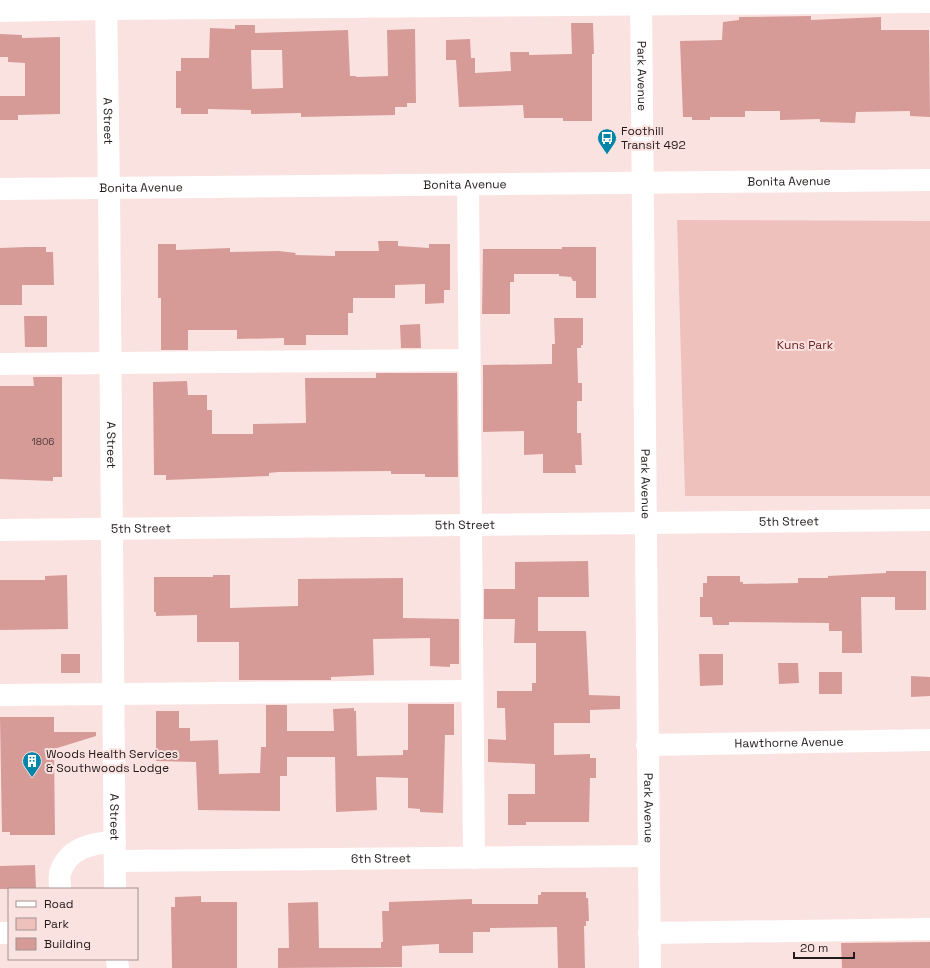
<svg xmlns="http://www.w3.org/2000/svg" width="930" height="968" viewBox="0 0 930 968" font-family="'Space Grotesk',sans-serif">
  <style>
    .green { fill: #eec1bd }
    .building { fill: #d69b97; fill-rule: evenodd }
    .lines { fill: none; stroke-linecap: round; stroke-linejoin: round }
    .minor { stroke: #fff; stroke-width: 22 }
    .major { stroke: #fff; stroke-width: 22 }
    .labels { text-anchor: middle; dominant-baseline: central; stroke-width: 4; stroke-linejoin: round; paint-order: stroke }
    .number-label { font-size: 10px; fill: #503b3a }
    .street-label { font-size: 12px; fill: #241b1b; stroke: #fae2e0 }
    .poi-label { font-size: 12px; fill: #241b1b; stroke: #fae2e0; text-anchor: start }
    .park-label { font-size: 12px; fill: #682122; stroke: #fae2e0 }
  </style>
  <rect width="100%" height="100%" fill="#fae2e0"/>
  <polygon class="green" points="677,220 930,221 930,496 685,496"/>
  <g class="building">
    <polygon points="811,16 811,20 881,17 881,30 929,30 930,117 910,116 910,111 856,112 855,123 820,122 820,119 780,120 780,111 745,111 745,117 710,117 710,120 692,120 692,117 683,117 680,41 722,40 723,22 739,20 739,17"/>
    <polygon points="571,23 593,23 594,54 592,54 592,121 563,121 563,118 524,118 523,105 459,107 456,60 446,60 446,40 470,39 471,58 475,58 475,73 511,71 510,52 529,52 529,55 572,54"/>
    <path d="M 235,25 L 255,25 L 255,33 L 348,30 L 350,76 L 356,76 L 356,77 L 388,76 L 387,30 L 415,29 L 416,103 L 407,103 L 407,107 L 395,107 L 395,115 L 301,117 L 301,113 L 251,114 L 251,110 L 208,109 L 208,114 L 181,114 L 181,108 L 176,108 L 176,71 L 181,71 L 181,58 L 209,58 L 210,28 L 235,29 ZM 251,50 L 282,50 L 283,88 L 252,89 Z"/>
    <polygon points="0,34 22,35 22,38 60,37 60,114 18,115 18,120 0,120 0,96 25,96 25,63 8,62 8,57 0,57"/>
    <polygon points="378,241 398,241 398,246 429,248 429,244 450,244 450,290 444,290 444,303 425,304 425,284 395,285 395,298 353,298 353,313 348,313 348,335 306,335 306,345 284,345 284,338 237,339 237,330 188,330 188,350 161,350 161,298 158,298 158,244 176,244 176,250 230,248 230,252 279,251 296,253 295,255 335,256 335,251 379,251"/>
    <polygon points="27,247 46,247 46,252 53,252 54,285 22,285 22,305 0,305 0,248"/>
    <polygon points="562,247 596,247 596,298 576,298 576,281 573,281 571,277 559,276 559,274 514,274 514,282 510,282 510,314 482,314 483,249 562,249"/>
    <polygon points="24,316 47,316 47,347 25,347"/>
    <polygon points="554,318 583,318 583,345 581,345 581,348 577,348 578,383 582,383 582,401 577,401 577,433 581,433 582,465 575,465 576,473 543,473 543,454 524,455 524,431 483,432 483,365 552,364 552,344 555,344"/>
    <polygon points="420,324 421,348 401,348 400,325"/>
    <polygon points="376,373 457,373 458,477 425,477 425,474 391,474 391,471 278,472 269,473 269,476 166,480 166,475 154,475 153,382 187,381 188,395 207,395 207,410 212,410 212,434 253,434 253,424 306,423 305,378 376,378"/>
    <polygon points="33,377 62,377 62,477 53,477 53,481 0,479 0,386 34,386"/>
    <polygon points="588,561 589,597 538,597 538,631 586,631 589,695 620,696 620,709 590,710 590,723 554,723 554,755 590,754 590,758 596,758 596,778 590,778 589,822 526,822 526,825 508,825 508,794 535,794 535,764 488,762 488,739 506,740 505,708 497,708 497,691 532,691 532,683 536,683 536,643 514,643 515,619 484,619 484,589 515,589 515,562"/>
    <polygon points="886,571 926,571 926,610 895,610 895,597 861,597 862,653 842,653 842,631 829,631 829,623 729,622 729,625 713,625 712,617 700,617 700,597 703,597 703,583 707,583 707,576 740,576 740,582 743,582 743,584 798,583 798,578 828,578 828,576 886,573"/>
    <polygon points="67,575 68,629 0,630 0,580 45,580 45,576"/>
    <polygon points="213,575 230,575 230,608 298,606 298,579 403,578 403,618 459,619 459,664 450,664 450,667 430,666 430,638 373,639 374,675 331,677 331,680 239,680 239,642 197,642 197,615 156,616 156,612 154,612 154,577 213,577"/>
    <rect x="61" y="654" width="19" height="19"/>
    <polygon points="699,654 723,654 723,685 700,686"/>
    <polygon points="778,663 798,663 799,683 779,684"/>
    <rect x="819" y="672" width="23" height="22"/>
    <polygon points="911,676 930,677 930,696 911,697"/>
    <polygon points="408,704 454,704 454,735 445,735 443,813 420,812 420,809 408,808 408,778 376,777 377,810 336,812 335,757 287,757 287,776 280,776 280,811 198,810 196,762 156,761 156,711 179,711 179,728 190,728 190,741 218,740 219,774 260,773 261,747 266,747 266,705 287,705 287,731 334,731 333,709 354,708 354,711 356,711 357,756 403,755 403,750 408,750"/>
    <polygon points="0,717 54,717 54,732 96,732 96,736 54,749 55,835 10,835 10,832 2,832"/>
    <polygon points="35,865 36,889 0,889 0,866"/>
    <polygon points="541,892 586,892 586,898 588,898 589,921 586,921 586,926 584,926 585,968 558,968 557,927 490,928 490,932 473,932 473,953 439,953 439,944 402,946 402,967 278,968 278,948 289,948 288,903 318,902 319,948 381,948 381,942 383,942 382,911 389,911 389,902 472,899 472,904 538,904 538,895 541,895"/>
    <polygon points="201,896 201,902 237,902 237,968 172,968 171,907 175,907 175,897"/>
    <polygon points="930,942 930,968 842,968 841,943"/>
  </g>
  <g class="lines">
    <g class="minor">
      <path id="s1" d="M 106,0 L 109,187 L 115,889"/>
      <path id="s2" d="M 641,0 L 650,968"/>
      <polyline points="0,11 106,9 930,2"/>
      <polyline points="468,186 474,858"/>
      <polyline points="0,364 469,360"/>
      <path id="s3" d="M 0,530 L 930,520"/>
      <polyline points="0,695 472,691"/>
      <path id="s4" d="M 647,745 L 930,740"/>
      <path id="s5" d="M 115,861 L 648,856"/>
      <path d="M 60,889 C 60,884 59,878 60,873 C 68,848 91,843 115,842"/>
      <polyline points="0,933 9,933"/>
      <polyline points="649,933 930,929"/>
      <polyline points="117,959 118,968"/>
    </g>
    <path class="major" id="s6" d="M 0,189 L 930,180"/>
  </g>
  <defs>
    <g id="bus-pin" transform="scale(1)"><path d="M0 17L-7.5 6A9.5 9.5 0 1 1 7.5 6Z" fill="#0285a8" stroke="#fae2e0"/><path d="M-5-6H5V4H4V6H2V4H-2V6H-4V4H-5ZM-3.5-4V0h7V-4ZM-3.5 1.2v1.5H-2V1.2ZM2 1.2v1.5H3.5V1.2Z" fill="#fff"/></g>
    <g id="building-pin" transform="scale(1)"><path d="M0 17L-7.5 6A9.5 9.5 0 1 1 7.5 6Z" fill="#0285a8" stroke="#fae2e0"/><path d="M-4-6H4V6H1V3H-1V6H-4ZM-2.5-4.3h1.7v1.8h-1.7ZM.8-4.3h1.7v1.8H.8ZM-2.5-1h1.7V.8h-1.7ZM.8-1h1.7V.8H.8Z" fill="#fff"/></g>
  </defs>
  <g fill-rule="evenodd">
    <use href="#bus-pin" x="607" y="138"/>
    <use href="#building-pin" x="32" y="761"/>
  </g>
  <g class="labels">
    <g class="number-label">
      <text x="43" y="441">1806</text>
    </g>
    <g class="street-label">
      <text stroke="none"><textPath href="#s2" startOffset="76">Park Avenue</textPath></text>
      <text stroke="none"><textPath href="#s1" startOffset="121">A Street</textPath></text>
      <text stroke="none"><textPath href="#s6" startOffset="789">Bonita Avenue</textPath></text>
      <text stroke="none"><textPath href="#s6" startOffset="465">Bonita Avenue</textPath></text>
      <text stroke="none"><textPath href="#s6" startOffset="141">Bonita Avenue</textPath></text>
      <text stroke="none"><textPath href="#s1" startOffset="445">A Street</textPath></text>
      <text stroke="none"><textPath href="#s2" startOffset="484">Park Avenue</textPath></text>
      <text stroke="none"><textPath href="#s3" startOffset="789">5th Street</textPath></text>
      <text stroke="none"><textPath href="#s3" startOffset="465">5th Street</textPath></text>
      <text stroke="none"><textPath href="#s3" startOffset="141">5th Street</textPath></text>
      <text stroke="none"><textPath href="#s4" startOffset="142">Hawthorne Avenue</textPath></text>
      <text stroke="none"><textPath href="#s2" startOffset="808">Park Avenue</textPath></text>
      <text stroke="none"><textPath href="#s1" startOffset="817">A Street</textPath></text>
      <text stroke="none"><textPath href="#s5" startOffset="266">6th Street</textPath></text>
    </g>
    <g class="poi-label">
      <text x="621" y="131">Foothill<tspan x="621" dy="14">Transit 492</tspan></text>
      <text x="46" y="754">Woods Health Services<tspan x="46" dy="14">&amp; Southwoods Lodge</tspan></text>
    </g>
    <g class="park-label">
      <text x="805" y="345">Kuns Park</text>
    </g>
  </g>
  <rect x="8" y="888" width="130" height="72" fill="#fae2e0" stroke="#a49291"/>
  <rect x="16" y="901" width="20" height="6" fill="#ffffff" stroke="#a49291"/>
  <text x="44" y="908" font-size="12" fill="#241b1b">Road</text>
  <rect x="16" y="918" width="20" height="12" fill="#eec1bd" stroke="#a49291"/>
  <text x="44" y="928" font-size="12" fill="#241b1b">Park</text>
  <rect x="16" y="938" width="20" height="12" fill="#d69b97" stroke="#a49291"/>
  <text x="44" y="948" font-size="12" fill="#241b1b">Building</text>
  <path d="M794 952v6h60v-6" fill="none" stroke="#241b1b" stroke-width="2"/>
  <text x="800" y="952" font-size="12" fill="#241b1b" stroke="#fae2e0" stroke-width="3" paint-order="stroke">20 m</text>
</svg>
